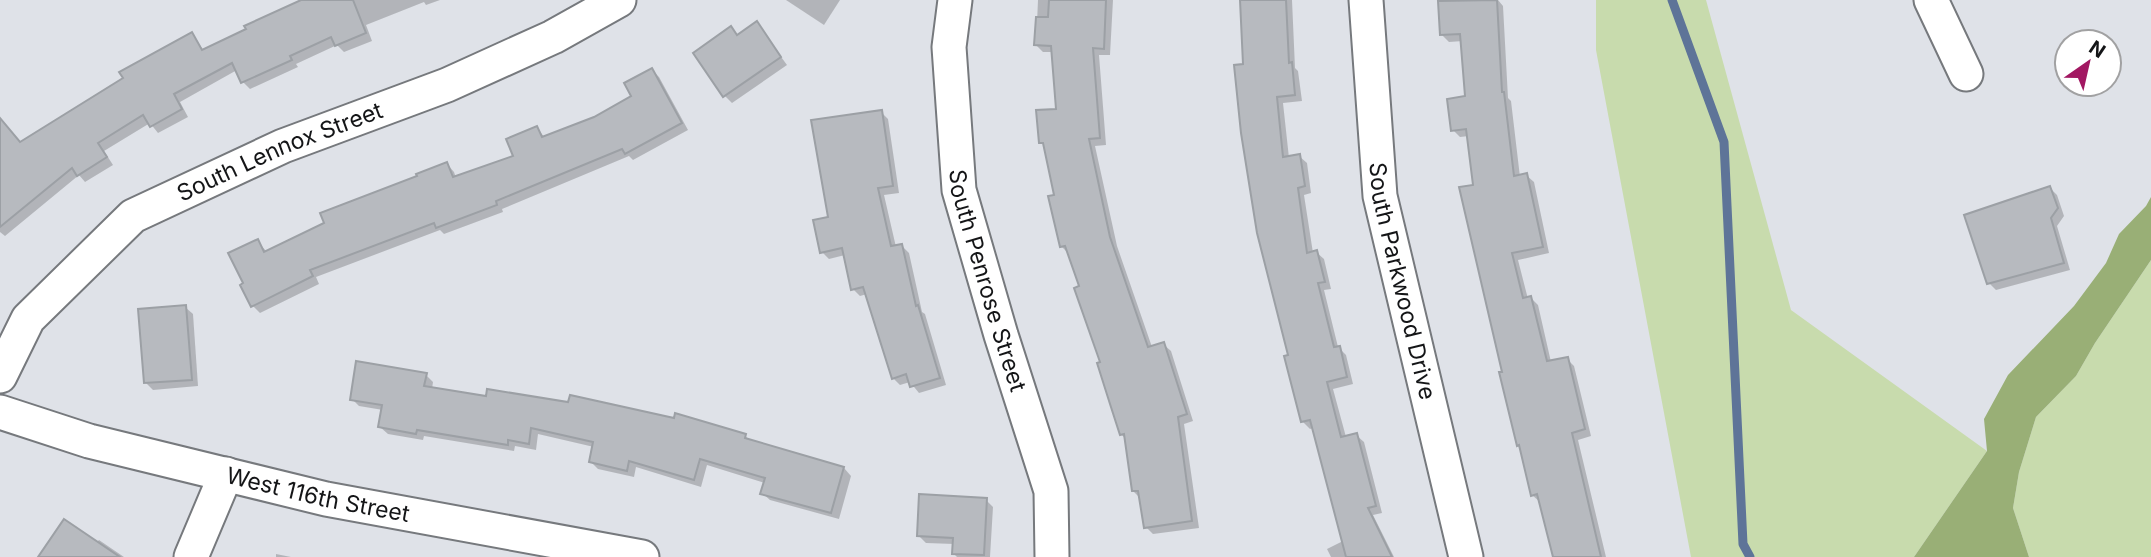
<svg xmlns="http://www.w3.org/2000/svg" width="2151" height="557" viewBox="0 0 2151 557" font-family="Inter,sans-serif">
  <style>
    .green { fill: #c8dbad }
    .forest { fill: #99af76 }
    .shadow { fill: #0003 }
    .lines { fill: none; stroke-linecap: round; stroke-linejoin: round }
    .stream { stroke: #5e7498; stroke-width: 9 }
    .building { fill: #b7babf; stroke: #9ca0a5; stroke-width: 2 }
    .minor-casing { stroke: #76797d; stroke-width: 37 }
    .minor { stroke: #fff; stroke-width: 33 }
    .labels { text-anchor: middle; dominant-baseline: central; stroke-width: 5; stroke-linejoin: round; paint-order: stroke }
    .street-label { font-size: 23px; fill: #141517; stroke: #fff }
  </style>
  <rect width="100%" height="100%" fill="#dfe2e8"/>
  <g class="green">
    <polygon points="1596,0 1706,0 1791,310 1987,451 1914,557 1691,557 1596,50"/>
    <polygon points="2151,260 2151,557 2029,557 2013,508 2019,472 2036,417 2076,376 2095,343"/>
  </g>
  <polygon class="forest" points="2151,197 2151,260 2095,343 2076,376 2036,417 2019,472 2013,508 2029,557 1914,557 1987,451 1984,419 2008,375 2074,306 2106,263 2119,234 2146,206"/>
  <g class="shadow">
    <polygon points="305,0 440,0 426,5 424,2 366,25 372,41 344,52 337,45 296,64 298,67 250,89 243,82 237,70 180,102 188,117 158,133 150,123 104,151 113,165 85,182 79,175 5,236 0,232 0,137 21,144 192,34 204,51"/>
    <polygon points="786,0 840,0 824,25"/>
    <polygon points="1038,0 1113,0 1110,55 1099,55 1106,145 1095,146 1117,246 1152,347 1163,344 1171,351 1193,421 1184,424 1199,528 1153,534 1146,527 1141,499 1133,491 1127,440 1121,434 1081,288 1070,255 1062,247 1056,196 1045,146 1041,142 1058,110 1053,52 1043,52 1036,45"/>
    <polygon points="1242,0 1292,0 1295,68 1298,71 1302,101 1283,103 1289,158 1299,156 1307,163 1311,193 1304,195 1313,253 1316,252 1324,259 1331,289 1324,290 1338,347 1346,355 1353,384 1333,389 1346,437 1356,435 1364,442 1382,513 1373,515 1394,557 1331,557 1327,549 1343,541 1313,428 1310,429 1302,421 1245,66"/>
    <polygon points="1449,0 1498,0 1503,6 1508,98 1511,101 1520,177 1526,175 1534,182 1549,253 1518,260 1528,299 1531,298 1538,305 1551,362 1567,359 1574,366 1591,436 1578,440 1606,557 1555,557 1540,502 1532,495 1521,447 1518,445 1504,373 1469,136 1460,137 1453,130 1467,98 1463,41 1449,42 1442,35"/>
    <polygon points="757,24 787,65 732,103 725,96 731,29 738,36"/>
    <polygon points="652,70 659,77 688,130 633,160 629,156 502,209 503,212 444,234 440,230 316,277 319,284 260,313 253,306 257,241 267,252 447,164 454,172 456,178 515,157 537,128 545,138 595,118 633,97"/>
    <polygon points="881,112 888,119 899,193 884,195 896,247 902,246 909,253 922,312 925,314 946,385 919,393 910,382 900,385 893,378 867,294 860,296 853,289 845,255 829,259 822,252 830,218"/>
    <polygon points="2050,188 2057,195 2064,216 2057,226 2070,270 1996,290 1989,283"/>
    <polygon points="185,307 193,314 198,386 153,390 146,383"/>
    <polygon points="426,375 433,382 432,389 745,436 752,442 844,468 851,476 839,519 770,500 762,493 765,483 707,465 701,487 636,467 634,477 598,469 591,462 594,447 538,434 536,450 515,446 514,451 424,436 423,440 388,434 380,427 383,410 359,406 352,399"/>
    <polygon points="986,500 993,507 990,557 957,557 953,553 954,544 926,543 919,536"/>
    <polygon points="99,540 124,557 44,557 96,543"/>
    <polygon points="276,554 291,557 276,557"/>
  </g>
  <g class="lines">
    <polyline class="stream" points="1672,0 1724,142 1743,544 1750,557"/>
  </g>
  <g class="building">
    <polygon points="301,0 353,0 366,33 335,46 331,37 290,56 292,60 241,83 232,63 174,94 182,109 150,127 143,115 98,143 107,157 77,176 72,168 0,227 0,118 20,142 123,78 119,72 192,32 202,50 246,29 244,26"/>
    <polygon points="1049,0 1106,0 1104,49 1093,48 1100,138 1089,139 1110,237 1148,347 1164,342 1187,414 1178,417 1192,521 1144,528 1138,491 1132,491 1124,434 1120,435 1110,404 1097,363 1100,362 1074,288 1079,286 1065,246 1060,247 1048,196 1054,195 1043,143 1039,143 1036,110 1056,109 1051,46 1034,45 1036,17 1048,17"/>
    <polygon points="1240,0 1286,0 1289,63 1292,62 1295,95 1277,97 1283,157 1300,154 1305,186 1298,188 1307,253 1317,250 1325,282 1318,283 1334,347 1340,346 1347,377 1327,382 1341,437 1357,433 1376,506 1368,508 1392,557 1346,557 1310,420 1301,422 1284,356 1288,355 1257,233 1241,133 1234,65 1243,64"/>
    <polygon points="1497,0 1502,92 1504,92 1514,176 1527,173 1543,247 1512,253 1523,298 1531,296 1547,361 1568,357 1585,429 1572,433 1601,557 1553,557 1537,494 1531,496 1519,445 1517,446 1499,372 1502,372 1459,187 1473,185 1466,129 1451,131 1447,99 1465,96 1460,34 1440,35 1438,1"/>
    <polygon points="757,21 781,57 723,97 693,53 731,26 737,35"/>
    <polygon points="652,68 682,123 625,154 622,149 496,201 497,205 436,228 434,223 310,270 313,276 251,307 240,285 243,283 228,253 258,239 264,252 324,223 320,213 417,176 416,174 447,162 453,177 513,156 506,139 537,126 542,137 594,117 631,96 624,83"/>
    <polygon points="882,110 893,186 878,188 891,246 902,244 916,306 918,305 940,378 910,387 906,374 892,379 863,287 851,290 842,248 820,253 813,220 828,217 811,120"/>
    <polygon points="2050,186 2058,208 2051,218 2064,263 1987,284 1964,215"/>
    <polygon points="186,305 192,380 144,383 138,309"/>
    <polygon points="356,361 427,373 424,386 486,396 487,389 568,402 570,395 674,418 675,413 746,434 745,438 844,467 831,513 760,494 765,478 700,459 694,480 629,461 627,471 589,462 593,442 531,428 529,444 508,440 508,445 417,430 416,434 378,427 382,405 350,400"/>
    <polygon points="919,494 987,498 984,555 952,554 953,538 917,536"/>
    <polygon points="64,519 120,557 38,557"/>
  </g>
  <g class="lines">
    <g class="minor-casing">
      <g id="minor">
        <path id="s1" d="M 955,0 L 949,47 L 959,190 L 1001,335 L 1051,491 L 1052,557"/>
        <path id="s2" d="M 1366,0 L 1380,196 L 1466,557"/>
        <polyline points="1931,0 1966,74"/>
        <path id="s3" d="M 0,376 L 28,319 L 133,216 L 283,146 L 447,85 L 553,37 L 619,0"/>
        <path id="s4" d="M 0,412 L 89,441 L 326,499 L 642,557"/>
        <polyline points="191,557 226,474"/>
      </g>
    </g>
    <use href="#minor" class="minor"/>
  </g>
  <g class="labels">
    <g class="street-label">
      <text stroke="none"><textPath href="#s3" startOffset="371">South Lennox Street</textPath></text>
      <text stroke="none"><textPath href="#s1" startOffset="285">South Penrose Street</textPath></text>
      <text stroke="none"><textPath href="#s2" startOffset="284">South Parkwood Drive</textPath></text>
      <text stroke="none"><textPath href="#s4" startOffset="329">West 116th Street</textPath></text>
    </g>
  </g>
  <g transform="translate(2088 63) rotate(34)"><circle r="33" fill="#ffffff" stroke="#a1a1a2" stroke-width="2"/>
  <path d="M0-5L12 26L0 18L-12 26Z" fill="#a21862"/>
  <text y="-10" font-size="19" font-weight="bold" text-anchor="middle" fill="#141517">N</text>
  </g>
</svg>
